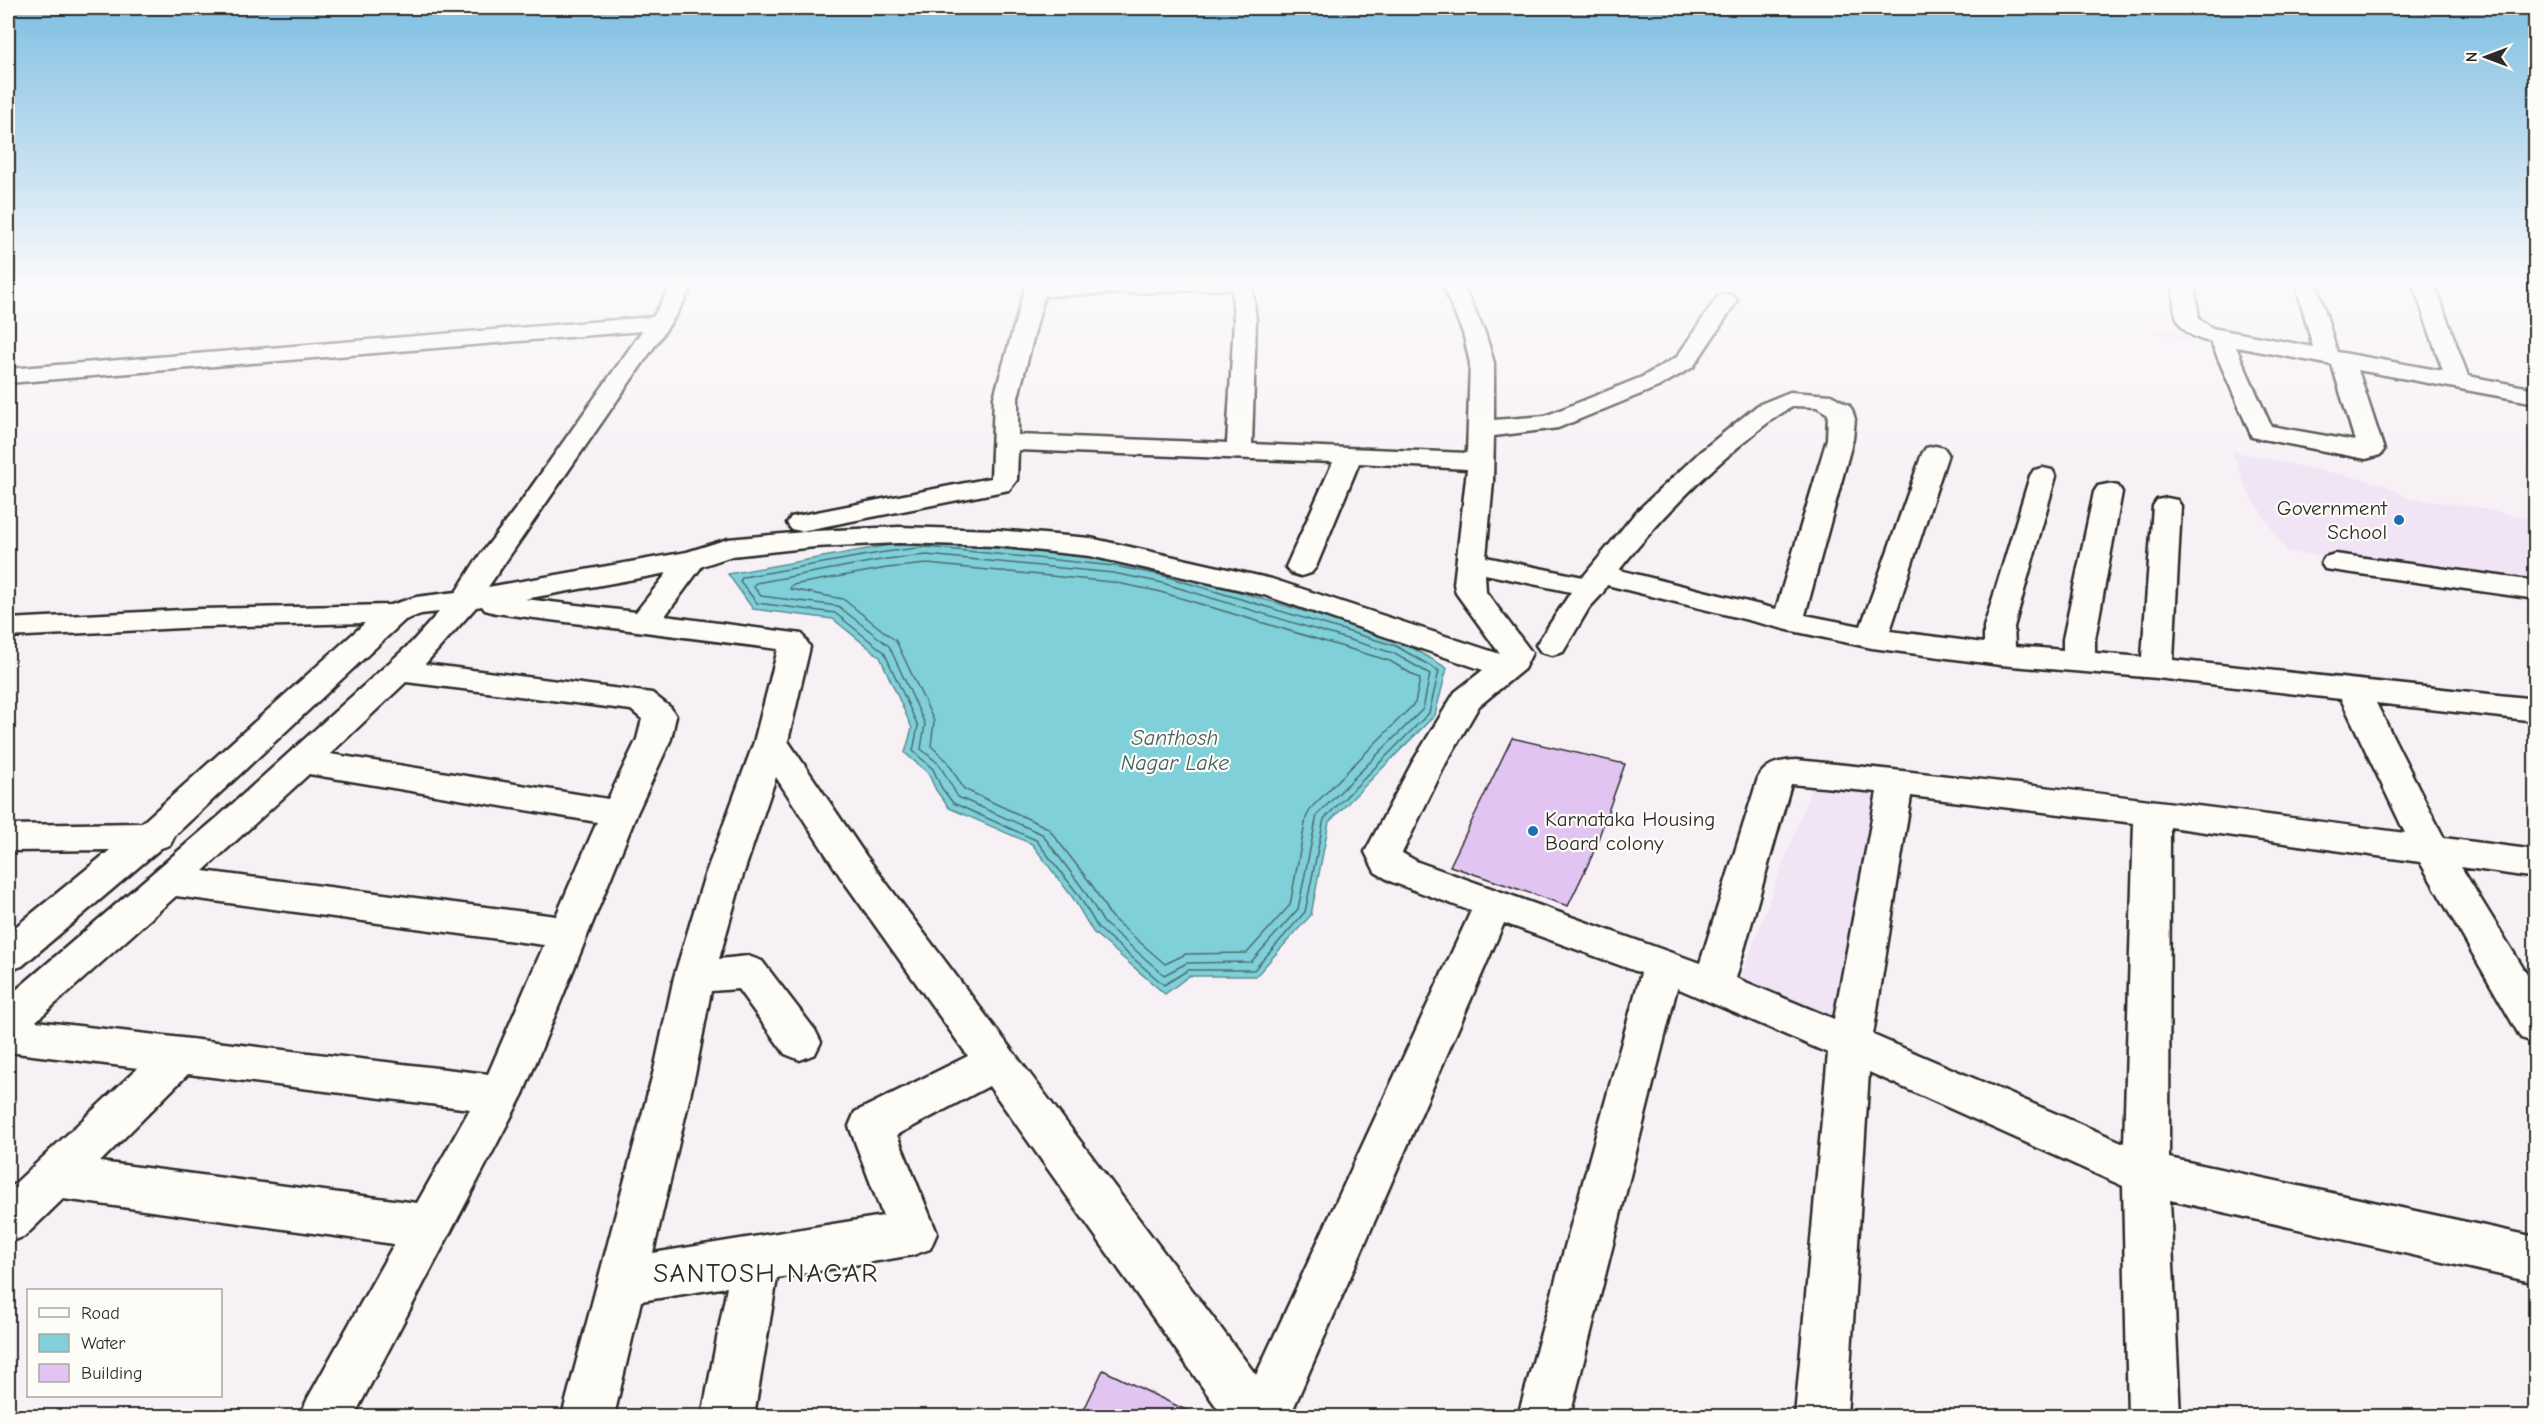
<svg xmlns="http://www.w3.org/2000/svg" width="2543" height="1424" viewBox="0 0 2543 1424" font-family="'Comic Neue',sans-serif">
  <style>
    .built { fill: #f0e4f5 }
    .water { fill: #7fd0d9; stroke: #5d8e93; stroke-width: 1.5 }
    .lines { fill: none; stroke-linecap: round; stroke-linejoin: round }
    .shore { stroke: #4d6d71; stroke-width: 1.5 }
    .building { fill: #e1c4f2; stroke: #2b2b2b; stroke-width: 1.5 }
    .minor-casing { stroke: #2b2b2b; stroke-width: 5 }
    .minor { fill: #fdfcf7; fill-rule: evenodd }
    .poi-dot { fill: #1f6fb2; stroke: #fdfcf7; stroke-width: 2 }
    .labels { text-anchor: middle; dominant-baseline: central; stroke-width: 4.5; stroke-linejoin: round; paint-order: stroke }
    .poi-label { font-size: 21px; fill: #2b2b2b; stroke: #fdfcf7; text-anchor: end }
    .water-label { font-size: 22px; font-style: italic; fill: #445d5f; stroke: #fdfcf7 }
    .near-neighbourhood-label { font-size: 27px; letter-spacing: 1.5px; fill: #2b2b2b; stroke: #fdfcf7 }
  </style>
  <rect width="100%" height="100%" fill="#f7f1f6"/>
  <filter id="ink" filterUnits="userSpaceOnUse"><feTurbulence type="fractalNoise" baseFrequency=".0167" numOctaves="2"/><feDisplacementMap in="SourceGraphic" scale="12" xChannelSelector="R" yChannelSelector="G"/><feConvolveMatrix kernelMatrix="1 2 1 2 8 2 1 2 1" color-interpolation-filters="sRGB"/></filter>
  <g filter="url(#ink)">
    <g class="built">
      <polygon points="2150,329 2176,329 2192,342 2164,342"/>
      <polygon points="2232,451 2384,484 2409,499 2470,506 2529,519 2535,522 2535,591 2486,573 2287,552 2247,490"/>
      <polygon points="1814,780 1889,786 1836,1017 1740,980"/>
    </g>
    <polygon class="water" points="927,541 1115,560 1163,569 1399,640 1447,668 1435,715 1329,822 1311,915 1256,976 1189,976 1165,994 1093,932 1073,898 1032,844 949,808 936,790 928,773 905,753 912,728 880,657 833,619 753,609 728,574 884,546"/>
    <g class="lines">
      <g class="shore">
        <polygon points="927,547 1114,566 1161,575 1396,646 1439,671 1429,713 1324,819 1305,912 1254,970 1188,970 1164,985 1098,928 1078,894 1036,840 953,803 941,787 933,769 913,751 918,726 884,652 835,613 757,603 740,581 743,577 885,552"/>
        <polygon points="927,555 1113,573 1159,582 1393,653 1430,674 1423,709 1317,815 1298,909 1251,962 1187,963 1164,975 1104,923 1084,890 1042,834 958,797 939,764 921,749 925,724 889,646 838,606 761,596 753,586 756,583 886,559"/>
        <polygon points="927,564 1112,582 1157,591 1390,661 1420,679 1415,703 1311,808 1306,818 1290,905 1247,953 1186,954 1165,964 1111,917 1092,885 1048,828 964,789 947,761 931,746 934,721 896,641 843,599 790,589 792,585 887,568"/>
      </g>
    </g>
    <g class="building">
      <polygon points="1512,738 1625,764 1592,856 1568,906 1450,866"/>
      <polygon points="1103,1370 1198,1416 1081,1416"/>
    </g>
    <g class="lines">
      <g class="minor-casing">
        <g id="minor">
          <path d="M 674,281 L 695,281 L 676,315 L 488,587 L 687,552 L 728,539 L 815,531 L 899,527 L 996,530 L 1090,538 L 1272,579 L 1500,654 L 1456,593 L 1454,584 L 1467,469 L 1359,463 L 1316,567 L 1311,573 L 1301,576 L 1291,573 L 1286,567 L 1333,462 L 1018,450 L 1017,480 L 1009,490 L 801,531 L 791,529 L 787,523 L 791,517 L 991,478 L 994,397 L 1027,281 L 1047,281 L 1047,283 L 1252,281 L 1256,321 L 1252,444 L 1467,453 L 1470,363 L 1463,333 L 1441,281 L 1461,281 L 1485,333 L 1494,363 L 1494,420 L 1545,416 L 1642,377 L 1677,357 L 1718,296 L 1726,294 L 1734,296 L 1737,301 L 1693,367 L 1658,387 L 1558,428 L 1494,436 L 1493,482 L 1486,557 L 1583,577 L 1636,512 L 1700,452 L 1758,405 L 1790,392 L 1831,395 L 1849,405 L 1852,410 L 1855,419 L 1853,439 L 1805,615 L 1861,626 L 1922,454 L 1926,448 L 1935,446 L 1944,448 L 1948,454 L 1890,631 L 1984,643 L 1984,627 L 2030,476 L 2034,470 L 2043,468 L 2052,470 L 2056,476 L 2014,627 L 2015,646 L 2063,650 L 2063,639 L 2094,492 L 2098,486 L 2108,484 L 2118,486 L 2122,492 L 2095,639 L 2095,653 L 2142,657 L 2153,506 L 2157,500 L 2167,498 L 2177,500 L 2181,506 L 2173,660 L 2536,699 L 2536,721 L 2376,703 L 2444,838 L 2536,850 L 2536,878 L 2461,867 L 2536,989 L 2536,1043 L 2521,1038 L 2420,862 L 2170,827 L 2169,1158 L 2536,1237 L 2536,1283 L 2170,1200 L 2180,1416 L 2128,1416 L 2123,1186 L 1869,1072 L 1847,1416 L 1795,1416 L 1828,1053 L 1677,988 L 1570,1416 L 1518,1416 L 1641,973 L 1504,923 L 1290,1416 L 1223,1416 L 989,1086 L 897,1135 L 937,1233 L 930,1249 L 913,1255 L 777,1278 L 754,1416 L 702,1416 L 727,1287 L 641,1301 L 614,1416 L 562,1416 L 654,1070 L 674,977 L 704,878 L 754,742 L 778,649 L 496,613 L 485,610 L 482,606 L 476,607 L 425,664 L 652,693 L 671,708 L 676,716 L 671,739 L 637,813 L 523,1094 L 354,1416 L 300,1416 L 308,1398 L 394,1244 L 63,1199 L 25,1236 L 8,1243 L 8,1190 L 138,1068 L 8,1052 L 8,997 L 218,817 L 411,643 L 439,612 L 421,614 L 405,620 L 175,835 L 170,845 L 161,848 L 22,966 L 8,971 L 8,933 L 110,850 L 8,851 L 8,825 L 142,823 L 365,623 L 201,627 L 8,637 L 8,619 L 201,609 L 391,605 L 416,597 L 456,592 L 475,562 L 520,503 L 642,331 L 8,383 L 8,369 L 653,317 ZM 1232,289 L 1234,321 L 1227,443 L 1018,435 L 1018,397 L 1044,296 ZM 1794,406 L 1817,407 L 1828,414 L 1827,439 L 1776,609 L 1619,570 C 1655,525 1694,484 1738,447 C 1756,432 1773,417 1794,406 ZM 899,543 L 996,546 L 1090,556 L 1264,595 L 1483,670 L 1455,692 L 1412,763 L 1365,852 L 1375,872 L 1392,882 L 1471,911 L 1256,1375 L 866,856 L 788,741 L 810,647 L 802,634 L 665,616 L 702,566 L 732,556 L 815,547 ZM 667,573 L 636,612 L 525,599 ZM 1485,574 L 1571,592 L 1536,645 L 1541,652 L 1552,655 L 1563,652 L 1589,608 L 1602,594 L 1607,585 L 1788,630 L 1872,648 L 2000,665 L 2157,678 L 2341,699 L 2405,833 C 2203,806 2000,780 1796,760 C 1780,761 1766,763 1758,778 L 1700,963 L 1418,862 L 1402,853 L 1446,763 L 1479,706 L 1524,669 L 1532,653 L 1486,592 ZM 406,682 L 631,710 L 642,719 L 637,739 L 608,799 L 330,754 ZM 309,774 L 597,822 L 556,916 L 203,871 ZM 776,777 L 840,876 L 968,1056 L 855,1112 L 849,1126 L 883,1216 L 653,1253 L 696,1070 L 711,991 L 738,989 L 785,1054 L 800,1060 L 815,1054 L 821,1042 L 815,1030 L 762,961 L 748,956 L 719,959 L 742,878 ZM 1791,784 L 1877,792 L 1834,1019 L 1736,978 ZM 1911,796 L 2134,823 L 2124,1143 L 1873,1035 ZM 176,896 L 544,945 L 488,1074 L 36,1021 ZM 188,1074 L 470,1109 L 417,1203 L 100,1162 Z"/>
          <path d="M 2174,281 L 2194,281 L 2199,319 L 2212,328 L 2313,347 L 2295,281 L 2316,281 L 2337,352 L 2443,371 L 2412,281 L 2433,281 L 2468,376 L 2536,389 L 2536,403 L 2358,370 L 2384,450 L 2380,455 L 2366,459 L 2252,437 L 2211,342 C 2175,335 2172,313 2174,281 ZM 2236,347 L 2332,365 L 2355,441 L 2271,426 Z"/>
          <polygon points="2335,554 2536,581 2536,599 2325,569 2321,563 2325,557"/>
        </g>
      </g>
      <use href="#minor" class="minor"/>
    </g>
  </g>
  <linearGradient id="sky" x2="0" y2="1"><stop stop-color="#7ebfe2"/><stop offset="0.59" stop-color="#fbf9fb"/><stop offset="1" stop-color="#fbf9fb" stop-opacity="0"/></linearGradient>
  <rect width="2543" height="480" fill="url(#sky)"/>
  <g class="poi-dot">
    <circle cx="2399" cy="520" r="6"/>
    <circle cx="1533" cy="831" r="6"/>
  </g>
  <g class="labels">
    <g class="poi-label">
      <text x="2387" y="508">Government<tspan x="2387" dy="24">School</tspan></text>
      <text x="1545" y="819" text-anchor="start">Karnataka Housing<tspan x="1545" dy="24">Board colony</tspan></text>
    </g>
    <g class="water-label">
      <text x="1175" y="738">Santhosh<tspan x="1175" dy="25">Nagar Lake</tspan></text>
    </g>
    <g class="near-neighbourhood-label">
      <text x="766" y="1273">SANTOSH NAGAR</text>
    </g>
  </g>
  <rect width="2543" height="1424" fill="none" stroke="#fdfcf7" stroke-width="30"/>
  <rect x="15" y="15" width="2513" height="1394" fill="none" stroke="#2b2b2b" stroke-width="2" filter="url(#ink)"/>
  <rect x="27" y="1289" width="195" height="108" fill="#fdfcf7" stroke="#a9a8a5" stroke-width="1.5"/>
  <rect x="39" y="1308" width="30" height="9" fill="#fdfcf7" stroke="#a9a8a5" stroke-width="1.5"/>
  <text x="81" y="1319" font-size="18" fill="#2b2b2b">Road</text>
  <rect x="39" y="1334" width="30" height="18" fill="#7fd0d9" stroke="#a9a8a5" stroke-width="1.5"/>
  <text x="81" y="1349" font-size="18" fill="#2b2b2b">Water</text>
  <rect x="39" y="1364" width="30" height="18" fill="#e1c4f2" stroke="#a9a8a5" stroke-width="1.5"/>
  <text x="81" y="1379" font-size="18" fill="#2b2b2b">Building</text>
  <g transform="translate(2486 57) rotate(270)" stroke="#fdfcf7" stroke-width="4.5" paint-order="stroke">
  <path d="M0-4.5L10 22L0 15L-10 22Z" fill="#2b2b2b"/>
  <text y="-9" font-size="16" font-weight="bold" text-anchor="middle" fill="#2b2b2b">N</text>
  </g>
</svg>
